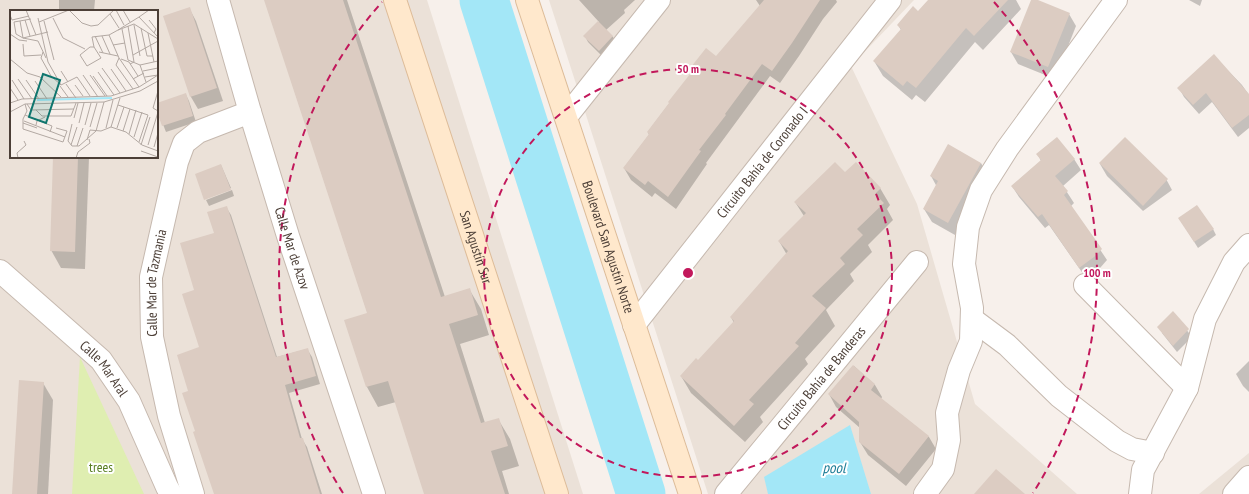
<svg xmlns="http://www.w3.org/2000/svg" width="1249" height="494" viewBox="0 0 1249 494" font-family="'PT Sans Narrow',sans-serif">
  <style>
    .residential { fill: #ebe1d8; fill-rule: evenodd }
    .green { fill: #dfeeb1 }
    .water { fill: #a3e7f7 }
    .shadow { fill: #0003 }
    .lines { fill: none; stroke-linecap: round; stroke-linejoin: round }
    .river { stroke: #a3e7f7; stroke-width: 49 }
    .building { fill: #dcccc2 }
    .street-casing { stroke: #c6b9af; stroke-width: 24 }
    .secondary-casing { stroke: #ddbc99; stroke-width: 24 }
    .street { stroke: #fff; stroke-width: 22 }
    .secondary { stroke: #ffe8cc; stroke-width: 22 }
    .ring { fill: none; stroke: #c2185b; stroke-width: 2; stroke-dasharray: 7 5 }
    .labels { text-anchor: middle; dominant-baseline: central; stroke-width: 4; stroke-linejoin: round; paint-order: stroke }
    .street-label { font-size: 14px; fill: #4c3f37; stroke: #fff }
    .park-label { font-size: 14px; fill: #597f23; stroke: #fff }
    .water-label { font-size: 15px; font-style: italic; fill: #207e97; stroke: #fff }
    .inset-river { fill: none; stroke: #a3e7f7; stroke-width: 2 }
    .inset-road { fill: none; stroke: #b3a9a3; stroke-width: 1 }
    .view { fill: #0f766e; fill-opacity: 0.15; stroke: #0f766e; stroke-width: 2 }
    .inset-edge { fill: none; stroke: #4c3f37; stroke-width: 2 }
    .centre { fill: #c2185b; stroke: #fff; stroke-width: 2 }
    .ring-label { font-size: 12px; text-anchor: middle; font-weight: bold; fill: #c2185b; stroke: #fff; stroke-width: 4; stroke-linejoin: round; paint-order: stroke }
  </style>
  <rect width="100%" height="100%" fill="#f7f0eb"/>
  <g class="residential">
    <path d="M 0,0 L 427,0 L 583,494 L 0,494 ZM 11,11 L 157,11 L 157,157 L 11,157 Z"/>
    <polygon points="549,0 914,0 851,66 917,204 975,404 1077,494 708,494"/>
    <polygon points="1249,453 1249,494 1199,494"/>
  </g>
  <polygon class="green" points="80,357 144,494 72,494"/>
  <polygon class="water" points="850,425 871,494 768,494 764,477"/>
  <g class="shadow">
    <polygon points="59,0 95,0 94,11 59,11"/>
    <polygon points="265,0 347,0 445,297 469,289 481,309 489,335 460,344 485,423 498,419 510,439 519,466 502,471 509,494 425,494 396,402 378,407 367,387 346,321 368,314"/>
    <polygon points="579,0 635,0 624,10 625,13 606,30 613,37 616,43 603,57 588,42 585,36 599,22"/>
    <polygon points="756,0 836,0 837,2 823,19 799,56 780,83 770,76 706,163 707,164 676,209 655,193 652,197 631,180 624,168 649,135 648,132 694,70 693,67 717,58 760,6"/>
    <polygon points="929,0 1016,0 1021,9 983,50 975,42 925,102 916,95 912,100 883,76 874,61 901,30 898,25 918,12"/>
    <polygon points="1032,0 1035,0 1069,14 1076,26 1055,79 1018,64 1011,52"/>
    <polygon points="1189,0 1202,0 1200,6"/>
    <polygon points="189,8 196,21 223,101 198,109 191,97"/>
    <polygon points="1214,56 1242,85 1249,95 1249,128 1238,137 1212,102 1199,114 1184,97 1179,88"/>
    <polygon points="186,95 189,101 196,122 166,132 157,109 157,104"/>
    <polygon points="1038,155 1074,159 1081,170 1063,186 1074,203 1071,206 1107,260 1100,268 1086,278 1049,225 1045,228 1019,197 1012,186 1041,161"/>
    <polygon points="54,157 89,157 85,269 61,268 51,250"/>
    <polygon points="981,163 988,176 955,235 932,222 924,209 937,187 931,176"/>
    <polygon points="1100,164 1165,177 1172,190 1143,211 1107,176"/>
    <polygon points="221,165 231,188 205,199"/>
    <polygon points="845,174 880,188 890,205 887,209 893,220 868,245 872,252 850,274 854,281 826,310 835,326 805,359 808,364 760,417 763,422 745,442 691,393 681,376 698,361 734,323 731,317 787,255 779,241 804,216 795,202"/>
    <polygon points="232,190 234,196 209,206 206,200"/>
    <polygon points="226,207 231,215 277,357 307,349 312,357 320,384 289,393 302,439 307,447 322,494 215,494 196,432 190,391 200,348 196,291 215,233"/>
    <polygon points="1183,224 1213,229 1216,235 1198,248"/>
    <polygon points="1173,312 1192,337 1177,352 1162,333"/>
    <polygon points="1249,361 1249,392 1243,386 1236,374"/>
    <polygon points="854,366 875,385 882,397 881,399 929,437 936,449 906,486 868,455 860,442 860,428 836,407 829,394"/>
    <polygon points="43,383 53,400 48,494 13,494"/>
  </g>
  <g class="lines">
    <polyline class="river" points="484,0 641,494"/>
  </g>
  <g class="building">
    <polygon points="264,0 343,0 441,297 470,288 478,315 449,324 481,423 499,418 508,446 491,451 505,494 424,494 388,381 366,387 344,320 367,313"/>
    <polygon points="764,0 820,0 792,43 772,71 762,64 725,114 726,115 699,150 701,151 668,197 648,181 645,185 623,168 649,134 647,132 669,103 668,102 694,69 691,67 706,48 716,56"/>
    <polygon points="928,0 1008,0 974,36 966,28 916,88 907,81 903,86 873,61 901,29 897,25 913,6 918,11"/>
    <polygon points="1031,0 1038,0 1070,13 1048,67 1010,52"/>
    <polygon points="190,7 217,88 190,97 163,16"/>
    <polygon points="598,21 613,36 599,51 583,36"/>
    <polygon points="1214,54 1249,94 1249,115 1232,128 1206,93 1193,105 1177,88"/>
    <polygon points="186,93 193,116 162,126 157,112 157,103"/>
    <polygon points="1057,137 1075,159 1055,176 1068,191 1064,195 1102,249 1094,257 1079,268 1042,214 1038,217 1011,186 1041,160 1036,154"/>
    <polygon points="1125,137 1168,179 1143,206 1099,163"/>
    <polygon points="948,144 981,163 948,223 923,209 938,181 930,176"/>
    <polygon points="53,157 78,157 75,252 50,251"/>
    <polygon points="835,162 845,172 856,162 881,188 875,194 884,203 857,229 863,235 840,258 845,264 812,296 826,308 795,343 799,346 749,400 754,404 734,426 680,376 696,358 698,360 734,321 730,317 788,251 778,241 806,213 794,202"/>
    <polygon points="221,164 231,190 204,200 195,174"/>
    <polygon points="1197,205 1214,229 1194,242 1178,218"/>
    <polygon points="227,206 276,357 308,348 316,376 285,385 300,438 303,438 320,494 214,494 193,432 195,431 182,393 188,391 177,355 199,347 182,294 194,290 180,243 214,233 207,212"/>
    <polygon points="1173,311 1189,329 1173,346 1157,327"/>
    <polygon points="853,365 875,384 871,390 929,436 899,474 859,442 859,422 828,394"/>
    <polygon points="19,380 44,382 37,494 12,494"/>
    <polygon points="996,469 1025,494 974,494"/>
  </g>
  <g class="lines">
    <g class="street-casing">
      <g id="street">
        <path id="s1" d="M 218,0 L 250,112 L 288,236 L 374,494"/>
        <polyline points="566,117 659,0"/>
        <path id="s2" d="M 0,271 L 101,360 L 129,401 L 167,487 L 171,494"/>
        <polyline points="1085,285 1187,388"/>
        <polyline points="972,319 1007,345 1059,396 1117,441 1132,449 1153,453"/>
        <path id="s3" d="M 634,325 L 890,0"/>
        <path id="s4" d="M 193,494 L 169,416 L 152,337 L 151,277 L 177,162 L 184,143 L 198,132 L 250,112"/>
        <path id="s5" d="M 726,494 L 917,262"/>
        <polyline points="925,494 943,469 949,440 947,413 959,370 971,341 972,308 964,264 968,227 981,190 1007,149 1116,0"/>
        <polyline points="1140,494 1143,470 1187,388 1205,319 1234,262 1249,245"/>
        <polyline points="1234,494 1249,477"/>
      </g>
    </g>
    <g class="secondary-casing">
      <g id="secondary">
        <path id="s6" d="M 395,0 L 557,494"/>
        <path id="s7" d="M 527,0 L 690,494"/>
      </g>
    </g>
    <use href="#street" class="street"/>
    <use href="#secondary" class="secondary"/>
  </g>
  <g class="ring">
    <circle cx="688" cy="273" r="204"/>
    <path d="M343 493A409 409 0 0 1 382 2M994 2A409 409 0 0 1 1033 493"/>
  </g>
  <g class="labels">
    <g class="street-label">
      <text stroke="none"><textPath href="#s3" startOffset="207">Circuito Bahía de Coronado I</textPath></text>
      <text stroke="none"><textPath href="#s6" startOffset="260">San Agustín Sur</textPath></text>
      <text stroke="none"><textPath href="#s7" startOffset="260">Boulevard San Agustín Norte</textPath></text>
      <text stroke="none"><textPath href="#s1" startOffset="259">Calle Mar de Azov</textPath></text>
      <text stroke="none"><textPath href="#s4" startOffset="217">Calle Mar de Tazmania</textPath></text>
      <text stroke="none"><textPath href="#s2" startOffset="143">Calle Mar Aral</textPath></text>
      <text stroke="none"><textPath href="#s5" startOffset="150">Circuito Bahía de Banderas</textPath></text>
    </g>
    <g class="park-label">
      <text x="101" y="467">trees</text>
    </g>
    <g class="water-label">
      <text x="834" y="467">pool</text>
    </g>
  </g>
  <g transform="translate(10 10)">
    <rect width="148" height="148" fill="#f7f0eb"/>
    <path class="inset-river" d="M 27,90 L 102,88"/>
    <path class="inset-road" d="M 16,0 L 26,25M 59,0 L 72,13 L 81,16 L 88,15 L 104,0M 106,0 L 114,15M 113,0 L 120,12M 100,4 L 109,18M 0,5 L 2,10 L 19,6M 129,7 L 139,0M 28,8 L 38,52 L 51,75 L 67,67 L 80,86M 43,8 L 53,28 L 75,39M 21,9 L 4,12 L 6,24 L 13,28 L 38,22M 15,10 L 20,26M 139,10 L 146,19 L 144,23M 10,11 L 13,28 L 28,31 L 36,48M 34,11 L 44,50M 29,12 L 59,0M 124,15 L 130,46M 118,16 L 124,52 L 120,54M 131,18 L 137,46 L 143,46M 112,19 L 118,50 L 130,55 L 136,72M 138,23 L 144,52M 0,24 L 9,30 L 17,31M 99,25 L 109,48 L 129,77M 85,26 L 93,43M 92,26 L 100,44M 148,27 L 129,7 L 108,20 L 124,14 L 148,29M 13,34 L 14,46 L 31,45M 103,35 L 115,33M 84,37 L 80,37 L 70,45 L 77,56 L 91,48 L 84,37 L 82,27 L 99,25 L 108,20M 33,42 L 31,48 L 41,66 L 51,75M 89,42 L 108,46M 123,45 L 148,31M 109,48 L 106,55 L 123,79M 0,49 L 17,63 L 30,67 L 51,87M 111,49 L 119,52 L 128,66M 130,55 L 148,51M 92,58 L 110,83M 101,59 L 116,81M 51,61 L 58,72M 133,61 L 148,58M 88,62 L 104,85M 73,65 L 88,87M 80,65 L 95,86M 83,66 L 97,86M 135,67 L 148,65M 8,69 L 22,89M 123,69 L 134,63M 2,70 L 14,89M 16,70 L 29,89M 25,71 L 37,89M 56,74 L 66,88M 65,75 L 73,86M 50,76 L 58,87M 0,78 L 8,90M 148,81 L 143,98 L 148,101M 0,93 L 12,89 L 101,86 L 129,77 L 148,65M 15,94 L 94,92 L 130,81 L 148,71M 17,94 L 21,100 L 64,99M 108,95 L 138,105 L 129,132M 26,100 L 32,106 L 61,106 L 66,93M 0,102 L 15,94 L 17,101 L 13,109 L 13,119 L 53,132 L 57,121 L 46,118M 15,105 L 42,116 L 40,122M 64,108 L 68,93M 14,111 L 55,127M 13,113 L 27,118M 69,113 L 74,93M 62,114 L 58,131 L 62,136 L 69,136 L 86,121 L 94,92M 26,115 L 27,111 L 35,107M 75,115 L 81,93M 80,117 L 87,93M 101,117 L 110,88M 96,118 L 103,90M 107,118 L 114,97M 113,121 L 120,99M 119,124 L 126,100M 124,127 L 132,102M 77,130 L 80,120 L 91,121 L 101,117 L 116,122 L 132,135 L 148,141M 61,135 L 67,117M 131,135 L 140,107M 138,135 L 148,102M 67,136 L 73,118M 144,137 L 148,123M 131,141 L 148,147M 8,148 L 7,143 L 16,135 L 14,131M 66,148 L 68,142 L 80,133 L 79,129"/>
    <path class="view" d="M 33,64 L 50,70 L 36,113 L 19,107 Z"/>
    <rect width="148" height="148" class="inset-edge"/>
  </g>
  <circle cx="688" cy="273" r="6" class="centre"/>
  <g class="ring-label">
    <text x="688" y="73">50 m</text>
    <text x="1097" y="277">100 m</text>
  </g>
</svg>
